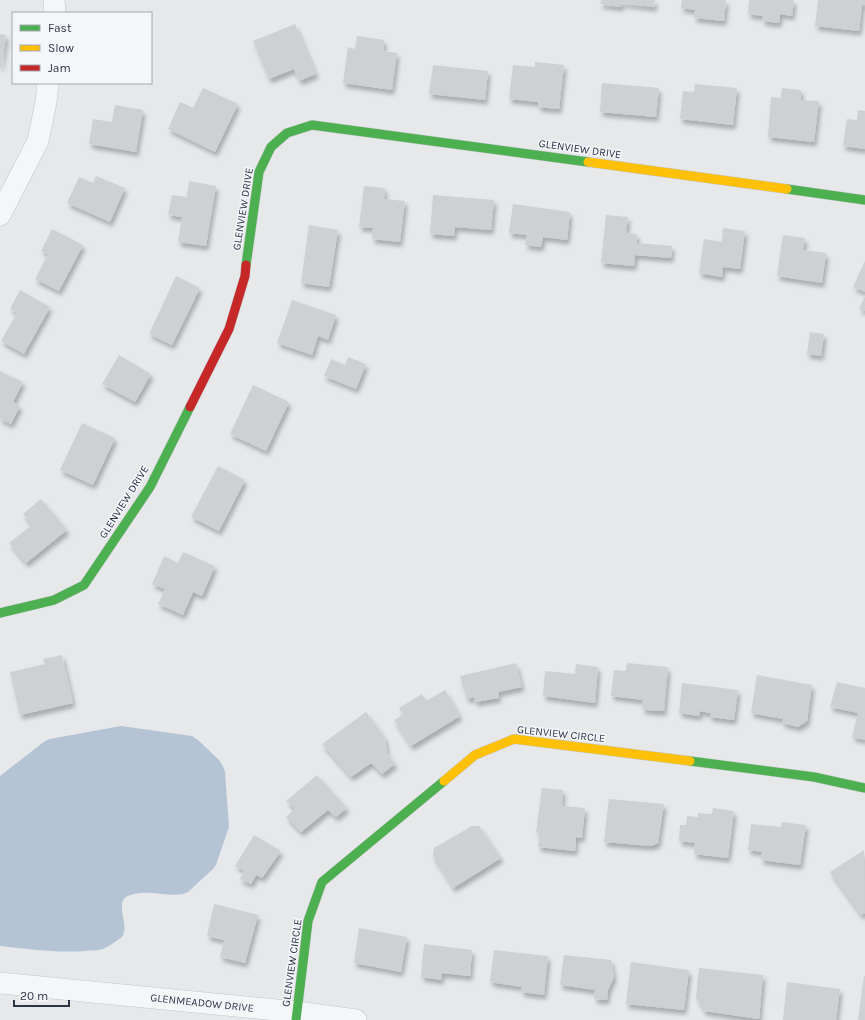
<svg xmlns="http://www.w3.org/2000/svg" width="865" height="1020" viewBox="0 0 865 1020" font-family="Karla,sans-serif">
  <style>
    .water { fill: #b4c4d5 }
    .building { fill: #ced0d3; filter: url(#shadow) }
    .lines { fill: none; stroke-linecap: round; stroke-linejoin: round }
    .street-casing { stroke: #c4c6c8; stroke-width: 22 }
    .fast-casing { stroke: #c4c6c8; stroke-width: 10 }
    .slow-casing { stroke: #c4c6c8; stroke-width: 10 }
    .jam-casing { stroke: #c4c6c8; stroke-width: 10 }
    .street { stroke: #f5f6f7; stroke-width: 21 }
    .fast { stroke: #4caf50; stroke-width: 9 }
    .slow { stroke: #ffc107; stroke-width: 9 }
    .jam { stroke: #c62828; stroke-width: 9 }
    .labels { text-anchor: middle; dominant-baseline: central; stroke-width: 3; stroke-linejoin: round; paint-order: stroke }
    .street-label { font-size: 11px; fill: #2b3445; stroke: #f4f6f9 }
  </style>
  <defs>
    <filter id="shadow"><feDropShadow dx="2.5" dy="4.5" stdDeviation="2" flood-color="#0004"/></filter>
  </defs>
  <rect width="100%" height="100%" fill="#e6e8ea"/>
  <path class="water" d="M 121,726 L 192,736 L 198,740 L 219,760 L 223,766 L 225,772 L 229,827 L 216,865 L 213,869 L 188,892 C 172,900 147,887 128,896 C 115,901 127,922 124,932 C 123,937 120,939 116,941 C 112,944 108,947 103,949 C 98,951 91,950 85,951 C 57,953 28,949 0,946 L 0,776 L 45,741 L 50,739 Z"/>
  <g class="building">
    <polygon points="601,0 655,0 654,7 621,3 621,7 600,4"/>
    <polygon points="682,0 726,0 724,21 694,18 695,10 681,8"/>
    <polygon points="749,0 794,0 792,16 780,14 779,23 762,21 763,16 748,14"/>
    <polygon points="818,0 865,0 865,5 862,5 859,31 815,26"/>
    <polygon points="295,24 316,74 299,81 294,69 269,79 253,41"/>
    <polygon points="0,34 6,35 1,68 0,68"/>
    <polygon points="357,36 384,40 383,51 397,53 392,90 343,83 348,47 355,49"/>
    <polygon points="535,62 564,65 559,109 538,107 538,102 509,99 513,65 535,67"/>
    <polygon points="433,65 488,71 485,100 429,94"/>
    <polygon points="602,83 659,88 656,117 600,112"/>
    <polygon points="695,84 737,88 733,125 680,119 683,91 694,92"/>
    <polygon points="203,88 238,104 215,152 168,129 180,102 193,108"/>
    <polygon points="782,88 801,90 801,100 819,101 814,142 768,137 771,97 781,98"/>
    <polygon points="115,105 143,110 136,152 89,144 93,119 112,122"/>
    <polygon points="858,110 865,111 865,149 843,146 847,119 857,120"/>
    <polygon points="96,176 125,188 110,222 67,203 79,177 93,183"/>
    <polygon points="189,181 216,186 206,246 178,242 182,217 168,215 172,195 187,197"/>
    <polygon points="364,186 385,188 384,199 405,201 400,242 372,239 373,228 359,227"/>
    <polygon points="433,195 494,200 491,230 455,227 454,236 430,234"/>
    <polygon points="513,204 570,212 567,240 543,237 541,247 525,245 527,235 509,233"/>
    <polygon points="606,215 628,217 626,233 637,234 637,243 672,246 671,258 635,255 634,266 601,263"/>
    <polygon points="309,225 338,230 329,287 301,283"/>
    <polygon points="723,228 745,231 740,269 723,267 722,277 699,273 704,239 722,242"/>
    <polygon points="52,229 83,245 59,291 35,279 48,254 41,251"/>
    <polygon points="783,235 805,238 803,250 826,253 822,283 777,276"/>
    <polygon points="865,261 865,292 853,287"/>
    <polygon points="176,276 200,288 172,345 149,334"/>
    <polygon points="20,290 50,307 24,354 1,341 17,313 10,309"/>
    <polygon points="865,296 865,311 859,309"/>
    <polygon points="292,300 336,315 328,340 318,336 312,355 277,343"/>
    <polygon points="810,332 824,334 821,356 807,354"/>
    <polygon points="119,355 151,374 135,402 102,384"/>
    <polygon points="348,357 366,364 356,389 324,376 331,359 345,365"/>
    <polygon points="0,371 23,382 13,402 20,406 11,424 0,419"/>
    <polygon points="253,385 289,402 266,451 230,434"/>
    <polygon points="82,423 115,438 93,485 60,470"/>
    <polygon points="218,466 245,480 219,531 191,517"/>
    <polygon points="41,499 67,530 26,563 9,543 32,525 23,514"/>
    <polygon points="183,552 215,566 202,596 193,592 183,615 158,604 165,589 152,584 164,556 178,563"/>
    <polygon points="62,655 73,703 20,715 10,672 45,664 43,659"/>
    <polygon points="516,663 522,687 498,692 499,698 475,702 474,697 467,699 460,676"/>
    <polygon points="627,663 668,667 664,711 653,711 642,709 643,700 611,696 614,670 626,671"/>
    <polygon points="576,664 598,667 595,703 543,696 545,671 575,674"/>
    <polygon points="757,675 812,685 807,721 798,727 782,723 783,719 751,713"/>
    <polygon points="837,682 865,688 865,740 852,737 858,713 830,707"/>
    <polygon points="682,683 738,690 734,720 710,717 710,713 700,711 699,716 679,713"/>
    <polygon points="445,690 460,716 411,746 394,720 403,715 399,708 422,694 426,701"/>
    <polygon points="366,712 385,738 387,753 395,764 382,774 371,763 351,777 322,744"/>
    <polygon points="317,775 347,808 336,817 328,810 301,832 286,817 295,809 286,801"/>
    <polygon points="542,788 563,790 562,806 585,808 582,838 576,837 575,851 538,847 540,833 536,832"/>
    <polygon points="609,799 664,804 658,843 651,846 604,842"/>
    <polygon points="713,808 734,811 728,858 694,854 695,843 679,841 680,825 686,825 687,816 698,817 698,813 712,814"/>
    <polygon points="782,822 806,825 800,865 761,860 762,852 748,850 751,824 781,827"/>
    <polygon points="472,826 479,826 501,858 453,888 433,856 434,848"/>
    <polygon points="254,835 281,851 262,878 256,875 251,884 240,879 244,870 235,866"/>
    <polygon points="864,850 865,913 861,915 830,872"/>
    <polygon points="214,904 258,915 245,963 220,957 224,940 207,936"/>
    <polygon points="359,928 407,937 401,972 354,963"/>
    <polygon points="424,944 472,950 470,976 442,973 441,980 421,977"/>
    <polygon points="494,950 548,956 544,995 521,992 522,987 490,982"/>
    <polygon points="564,955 611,960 614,977 608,990 607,1000 594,999 595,990 560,985"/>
    <polygon points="631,962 689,970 684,1010 626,1004"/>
    <polygon points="699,968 763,975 759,1019 704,1011 696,997"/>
    <polygon points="864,976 865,976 865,1020 858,1020"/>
    <polygon points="787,982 840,989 836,1020 783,1020"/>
  </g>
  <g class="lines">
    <g class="street-casing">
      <g id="street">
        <polyline points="54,0 55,13"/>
        <polyline points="0,215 38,141 46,102 48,83"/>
        <polyline points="0,983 297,1012 356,1020"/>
      </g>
    </g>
    <g class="fast-casing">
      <g id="fast">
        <polyline points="787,189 865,200"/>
        <polyline points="246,265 259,172 271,147 287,133 312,125 588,162"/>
        <polyline points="0,613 54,600 84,585 150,487 190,407"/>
        <polyline points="690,761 814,777 865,788"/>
        <polyline points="296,1020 308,921 322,882 444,781"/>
      </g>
    </g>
    <g class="slow-casing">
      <g id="slow">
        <polyline points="588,162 787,189"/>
        <polyline points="444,781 475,755 514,739 690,761"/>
      </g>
    </g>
    <g class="jam-casing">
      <polyline id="jam" points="190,407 229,329 245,276 246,265"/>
    </g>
    <use href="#street" class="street"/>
    <use href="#fast" class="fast"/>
    <use href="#slow" class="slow"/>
    <use href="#jam" class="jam"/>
  </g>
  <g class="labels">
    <g class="street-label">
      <text transform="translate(580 149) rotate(8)">GLENVIEW DRIVE</text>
      <text transform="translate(243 209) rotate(-81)">GLENVIEW DRIVE</text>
      <text transform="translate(124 502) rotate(-58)">GLENVIEW DRIVE</text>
      <text transform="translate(561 734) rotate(6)">GLENVIEW CIRCLE</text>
      <text transform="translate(292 963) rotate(-82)">GLENVIEW CIRCLE</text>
      <text transform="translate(202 1003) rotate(6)">GLENMEADOW DRIVE</text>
    </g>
  </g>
  <rect x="12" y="12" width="140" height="72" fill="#f4f6f9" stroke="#a4a8b1"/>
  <rect x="20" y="25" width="20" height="6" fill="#4caf50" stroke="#a4a8b1"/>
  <text x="48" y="32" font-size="12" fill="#2b3445">Fast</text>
  <rect x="20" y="45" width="20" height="6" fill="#ffc107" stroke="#a4a8b1"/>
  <text x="48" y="52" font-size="12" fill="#2b3445">Slow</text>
  <rect x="20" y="65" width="20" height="6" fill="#c62828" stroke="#a4a8b1"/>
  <text x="48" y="72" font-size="12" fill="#2b3445">Jam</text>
  <path d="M14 1000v6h55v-6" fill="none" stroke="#2b3445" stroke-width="2"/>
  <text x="20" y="1000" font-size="12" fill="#2b3445" stroke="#f4f6f9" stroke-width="3" paint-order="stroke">20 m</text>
</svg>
